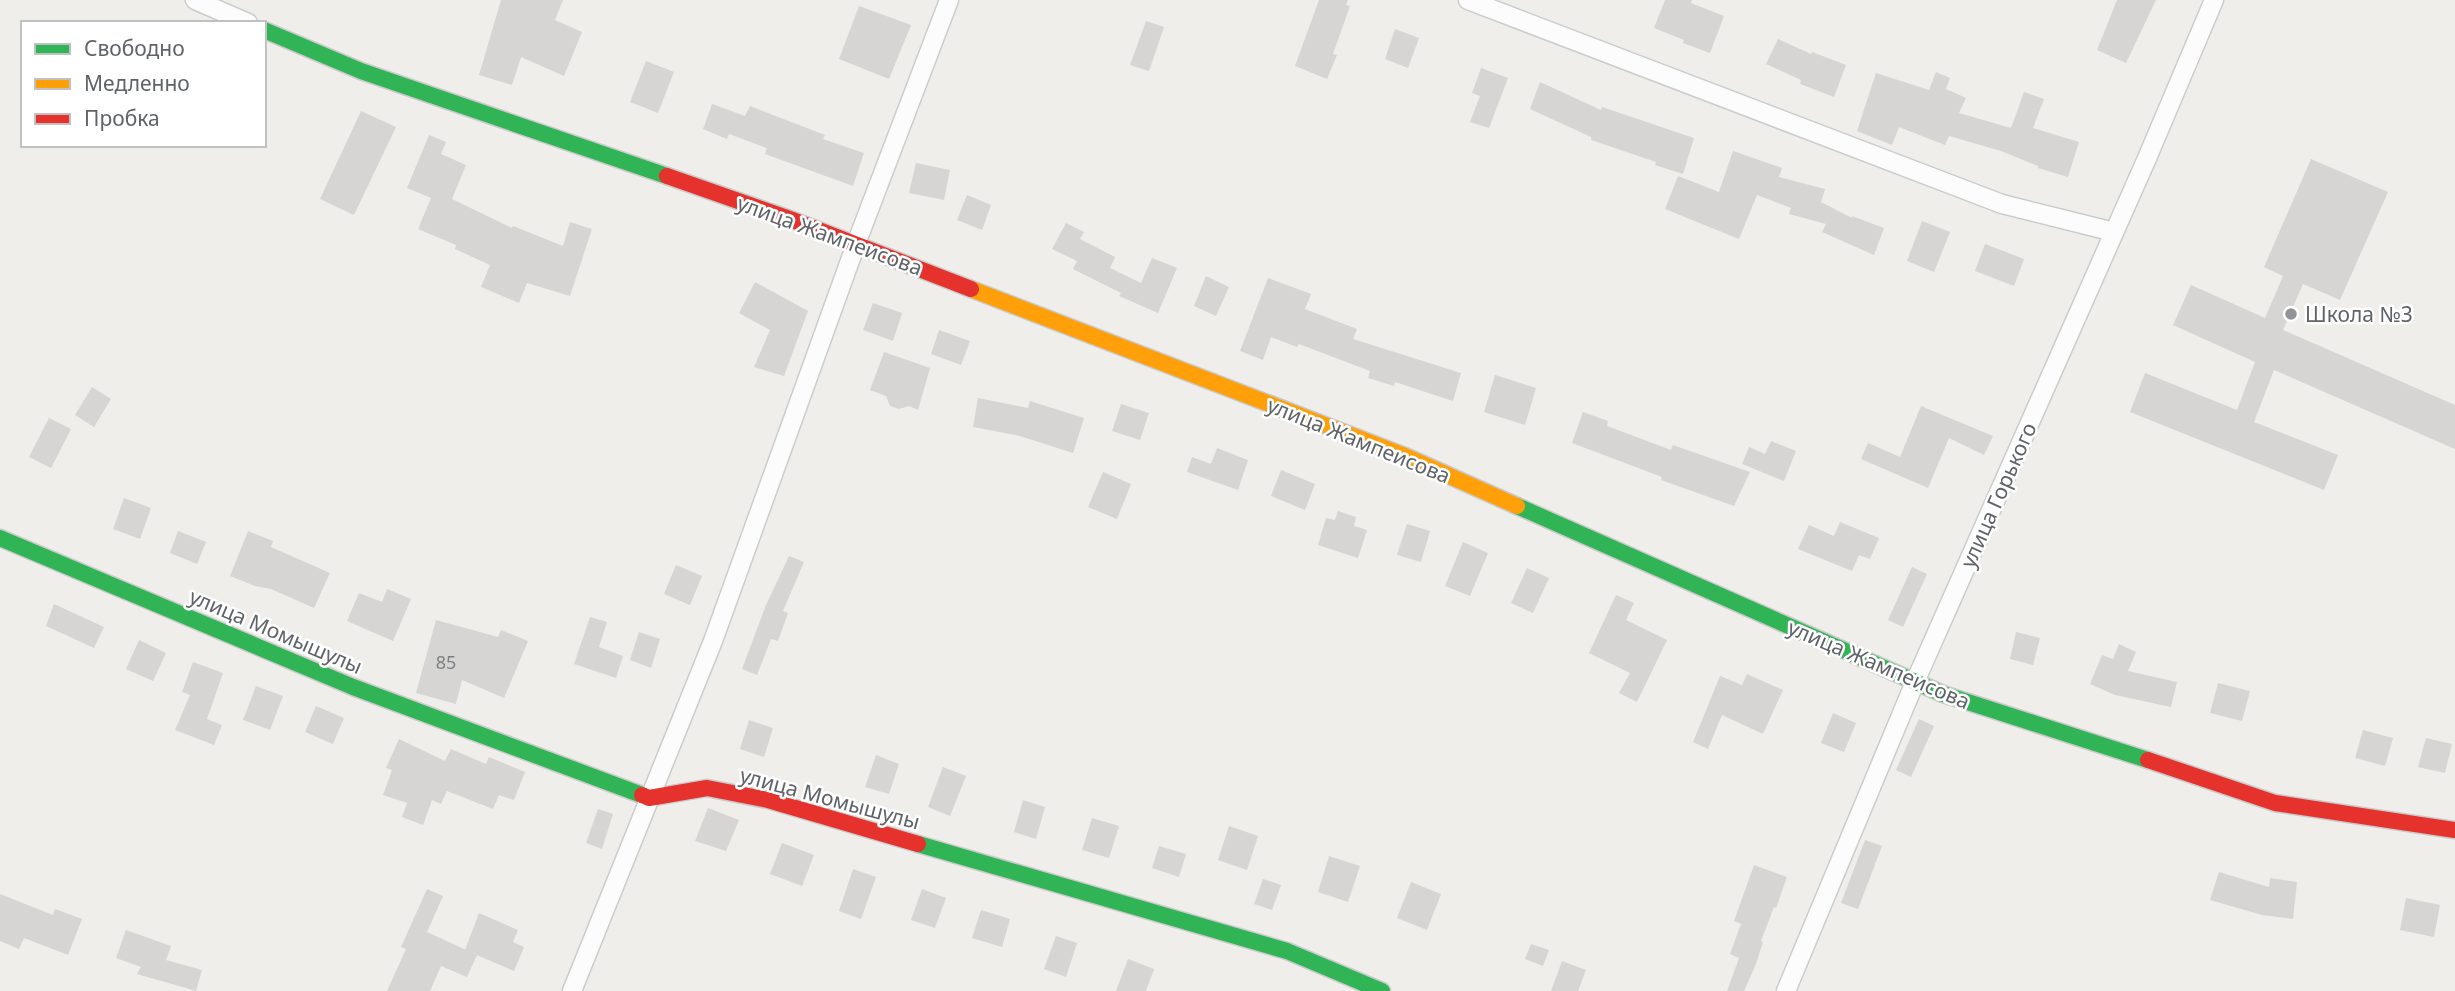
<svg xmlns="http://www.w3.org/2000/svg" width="2455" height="991" viewBox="0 0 2455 991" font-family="'Noto Sans',sans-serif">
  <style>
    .building { fill: #d6d5d3 }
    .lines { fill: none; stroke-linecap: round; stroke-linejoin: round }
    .street-casing { stroke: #cbcccc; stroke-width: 21 }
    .fast-casing { stroke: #cacacb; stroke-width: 19 }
    .slow-casing { stroke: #cacacb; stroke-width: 19 }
    .jam-casing { stroke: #cacacb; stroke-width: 19 }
    .street { stroke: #fdfcfc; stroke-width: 18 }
    .fast { stroke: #30b455; stroke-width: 16 }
    .slow { stroke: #ff9f0a; stroke-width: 16 }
    .jam { stroke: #e5322d; stroke-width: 16 }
    .poi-dot { fill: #919496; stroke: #fff; stroke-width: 2.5 }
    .labels { text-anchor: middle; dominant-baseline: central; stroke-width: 5; stroke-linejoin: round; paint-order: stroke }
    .number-label { font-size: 18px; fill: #7e8184 }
    .street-label { font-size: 21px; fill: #5f6368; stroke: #fff }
    .poi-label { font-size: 21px; fill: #5f6368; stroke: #fff; text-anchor: start }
  </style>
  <rect width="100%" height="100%" fill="#efeeea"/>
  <g class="building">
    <polygon points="501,0 563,0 555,20 582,32 564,76 521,57 512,85 479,75"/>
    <polygon points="1319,0 1348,0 1346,5 1350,6 1333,54 1337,55 1327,79 1295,66"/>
    <polygon points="1665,0 1692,0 1691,3 1724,16 1710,53 1683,43 1684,40 1654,28"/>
    <polygon points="2117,0 2156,0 2126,63 2097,50"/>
    <polygon points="859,6 911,25 889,79 839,59"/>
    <polygon points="1146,21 1164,27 1149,71 1130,65"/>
    <polygon points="1395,29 1419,38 1408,68 1385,59"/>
    <polygon points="1778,39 1811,54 1812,52 1846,65 1834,97 1800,84 1801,80 1766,64"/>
    <polygon points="646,61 674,72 658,113 630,102"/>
    <polygon points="1481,68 1508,78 1489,128 1470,122 1480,96 1472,93"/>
    <polygon points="1936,72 1950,78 1946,89 1966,98 1959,113 2011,128 2024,92 2044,99 2033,128 2079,142 2068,177 2038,168 2038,166 2001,151 1949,136 1945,145 1899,127 1892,145 1857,131 1876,73 1929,90"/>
    <polygon points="1540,82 1601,110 1602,107 1694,138 1683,174 1655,165 1656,162 1591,140 1591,137 1530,109"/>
    <polygon points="712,104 745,116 750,106 825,135 823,139 864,153 853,186 765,154 767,148 729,134 727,139 703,129"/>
    <polygon points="361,111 396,127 354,215 320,199"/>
    <polygon points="429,135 446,142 441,154 466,165 452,199 512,228 513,226 563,246 570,222 592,229 570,296 527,283 519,303 481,287 490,265 455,249 456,245 418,229 431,198 407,188"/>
    <polygon points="1733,151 1782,168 1779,177 1825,189 1821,202 1852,218 1852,216 1884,228 1874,255 1822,232 1826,224 1789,214 1791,208 1757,195 1739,239 1665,209 1678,176 1719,192"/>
    <polygon points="2311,159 2388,192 2340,300 2303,284 2283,330 2455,405 2455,449 2274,370 2254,422 2338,455 2324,490 2130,412 2145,373 2237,410 2255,362 2173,325 2191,285 2265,318 2283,276 2264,267"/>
    <polygon points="916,163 950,170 944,200 909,193"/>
    <polygon points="967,195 991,205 982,230 957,220"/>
    <polygon points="1922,221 1950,232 1934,272 1907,261"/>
    <polygon points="1066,223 1084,232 1080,239 1115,257 1110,268 1141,283 1152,258 1177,268 1158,313 1119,296 1121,293 1073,269 1077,261 1052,249"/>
    <polygon points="1985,244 2024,259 2014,286 1975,271"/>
    <polygon points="1206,276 1229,287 1216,316 1194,306"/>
    <polygon points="1268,278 1311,294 1305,309 1357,329 1353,339 1461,373 1453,401 1395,382 1394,386 1368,378 1370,371 1299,344 1297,347 1271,337 1263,360 1240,351"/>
    <polygon points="755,282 808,311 784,376 754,367 770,330 739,313"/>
    <polygon points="873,303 902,313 893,341 863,330"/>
    <polygon points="939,330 970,341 961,365 931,354"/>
    <polygon points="884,352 930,368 918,410 909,406 899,409 890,406 886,396 870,390"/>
    <polygon points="1495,375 1536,388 1525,425 1484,412"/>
    <polygon points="92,387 111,399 94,427 75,415"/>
    <polygon points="978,398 1028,408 1030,401 1084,418 1073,453 1020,436 973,427"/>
    <polygon points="1121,404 1149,413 1140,440 1112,431"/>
    <polygon points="1921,406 1993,436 1984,455 1949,438 1928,488 1861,459 1868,443 1900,457"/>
    <polygon points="1583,412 1608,421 1607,426 1671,450 1673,445 1750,472 1734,506 1661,480 1662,477 1572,443"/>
    <polygon points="49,418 71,429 51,468 29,457"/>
    <polygon points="1771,441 1796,451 1784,481 1742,464 1749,447 1765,454"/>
    <polygon points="1217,448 1248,460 1238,490 1187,472 1192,457 1211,464"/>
    <polygon points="1281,470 1315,484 1305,510 1271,496"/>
    <polygon points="1103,472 1131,484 1117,519 1088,507"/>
    <polygon points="124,498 151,508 140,539 113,529"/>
    <polygon points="1338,511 1356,517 1354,526 1367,530 1358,558 1318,545 1326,518 1335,520"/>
    <polygon points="1840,522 1879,538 1870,559 1859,555 1852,571 1798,549 1809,525 1834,536"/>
    <polygon points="1407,524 1430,531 1421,562 1397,555"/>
    <polygon points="178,531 206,542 197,564 170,553"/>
    <polygon points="248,531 273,541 271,547 330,573 314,608 271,589 255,586 230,576"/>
    <polygon points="1463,542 1488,553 1470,596 1445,586"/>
    <polygon points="789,556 804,562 783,611 788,613 778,641 771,639 757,675 742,669 766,605"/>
    <polygon points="676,565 702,576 690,605 664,594"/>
    <polygon points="1912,567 1927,574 1903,627 1888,620"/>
    <polygon points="1527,568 1549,578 1533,613 1511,603"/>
    <polygon points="387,589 411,599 393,641 347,621 359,593 382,602"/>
    <polygon points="1616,595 1634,603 1626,620 1667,640 1637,702 1619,693 1630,673 1589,653"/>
    <polygon points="54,604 104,627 94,648 46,626"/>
    <polygon points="590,617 607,622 599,647 623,656 616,678 574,664"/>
    <polygon points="436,620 498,637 501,630 528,641 504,698 462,680 456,704 416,693"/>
    <polygon points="639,632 660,639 651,668 630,660"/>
    <polygon points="2016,632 2040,638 2033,665 2010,659"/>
    <polygon points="139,640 166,653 153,681 126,669"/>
    <polygon points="2119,644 2136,652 2128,671 2177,682 2171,707 2115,695 2090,684 2102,655 2113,659"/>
    <polygon points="193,662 223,673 207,719 222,725 214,745 175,730 190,695 182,692"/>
    <polygon points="1747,674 1783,690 1763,734 1722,715 1708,749 1693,742 1720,676 1742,685"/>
    <polygon points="2218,683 2250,691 2242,721 2210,713"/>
    <polygon points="256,686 283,696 270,730 243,720"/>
    <polygon points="316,706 344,718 333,744 305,732"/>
    <polygon points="1833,713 1856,723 1844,752 1821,743"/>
    <polygon points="1919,719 1934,726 1911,777 1896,770"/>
    <polygon points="749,720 773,728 764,757 740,749"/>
    <polygon points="2363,730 2393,738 2385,766 2355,758"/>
    <polygon points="2426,738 2452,744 2445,773 2418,767"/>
    <polygon points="399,739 445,761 451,749 486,764 489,757 525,772 514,800 499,795 493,809 447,791 441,804 432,800 423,825 402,817 407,803 383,795 392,770 386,768"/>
    <polygon points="876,755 899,764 889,794 865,787"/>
    <polygon points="943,767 966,776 950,816 928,807"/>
    <polygon points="1023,800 1045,807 1036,839 1014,832"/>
    <polygon points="708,808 739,820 726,851 695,841"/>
    <polygon points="598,809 613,814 602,849 586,843"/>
    <polygon points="1092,818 1119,826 1109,858 1082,850"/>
    <polygon points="1229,826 1258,836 1247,870 1218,860"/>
    <polygon points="1865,840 1882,846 1858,909 1841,903"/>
    <polygon points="782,843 814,855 802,886 770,874"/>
    <polygon points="1159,846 1186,854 1179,877 1152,868"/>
    <polygon points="1329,856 1360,866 1348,902 1318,892"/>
    <polygon points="1754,865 1787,877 1776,908 1774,907 1761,941 1763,942 1756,964 1744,991 1727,991 1739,958 1730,954 1741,924 1734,921"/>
    <polygon points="853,869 876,877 861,919 839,911"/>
    <polygon points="2219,872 2269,887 2270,878 2297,882 2293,919 2262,915 2210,900"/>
    <polygon points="1263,879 1281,885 1272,910 1254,904"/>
    <polygon points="1411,882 1441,894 1427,930 1397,918"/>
    <polygon points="427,889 443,896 427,932 477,955 467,977 441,966 430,991 387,991 406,949 401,947"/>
    <polygon points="922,889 946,898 935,928 911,920"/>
    <polygon points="0,894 53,915 55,909 82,919 68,955 24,938 19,949 0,941"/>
    <polygon points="2406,898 2440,905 2434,937 2400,930"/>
    <polygon points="981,910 1010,919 1002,947 972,938"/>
    <polygon points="479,913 518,930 513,942 524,947 514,971 465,950"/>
    <polygon points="126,930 171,946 166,960 202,970 196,991 137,974 141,967 116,958"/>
    <polygon points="1056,936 1077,943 1066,977 1044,969"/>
    <polygon points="1531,944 1549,950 1543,966 1525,959"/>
    <polygon points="1128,959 1154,969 1146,991 1116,991"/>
    <polygon points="1562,961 1586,970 1578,991 1551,991"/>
  </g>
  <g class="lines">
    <g class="street-casing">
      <g id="street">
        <polyline points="195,0 248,23"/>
        <polyline points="1468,0 2002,204 2114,232"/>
        <polyline points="572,991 713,641 856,244 949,0"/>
        <polyline points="1786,991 1915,682 2148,156 2214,0"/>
      </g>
    </g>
    <g class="fast-casing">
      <g id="fast">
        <polyline points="264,30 361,71 667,176"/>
        <polyline points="1517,506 1943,694 2148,760"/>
        <polyline points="0,538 353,687 642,795"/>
        <polyline points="918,844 1287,951 1382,991"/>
      </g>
    </g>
    <g class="slow-casing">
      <polyline id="slow" points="971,289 1405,456 1517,506"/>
    </g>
    <g class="jam-casing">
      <g id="jam">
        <polyline points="667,176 790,219 971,289"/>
        <polyline points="2148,760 2275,803 2455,830"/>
        <polyline points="642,795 649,798 707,788 768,800 918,844"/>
      </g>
    </g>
    <use href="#street" class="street"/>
    <use href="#fast" class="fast"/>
    <use href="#slow" class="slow"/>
    <use href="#jam" class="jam"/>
  </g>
  <circle class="poi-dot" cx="2291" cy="314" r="7"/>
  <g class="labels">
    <g class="number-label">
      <text x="446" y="662">85</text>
    </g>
    <g class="street-label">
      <text transform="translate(830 235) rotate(20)">улица Жампеисова</text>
      <text transform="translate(1359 440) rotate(22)">улица Жампеисова</text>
      <text transform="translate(1998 495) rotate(-66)">улица Горького</text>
      <text transform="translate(276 631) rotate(23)">улица Момышулы</text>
      <text transform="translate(1879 664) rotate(23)">улица Жампеисова</text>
      <text transform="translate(830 798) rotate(15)">улица Момышулы</text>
    </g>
    <g class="poi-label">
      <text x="2305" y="314">Школа №3</text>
    </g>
  </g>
  <rect x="21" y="21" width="245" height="126" fill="#ffffff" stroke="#bfc1c3" stroke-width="2"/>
  <rect x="35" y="44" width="35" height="10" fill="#30b455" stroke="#bfc1c3" stroke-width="2"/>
  <text x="84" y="56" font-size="21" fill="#5f6368">Свободно</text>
  <rect x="35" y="79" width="35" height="10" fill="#ff9f0a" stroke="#bfc1c3" stroke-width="2"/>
  <text x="84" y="91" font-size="21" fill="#5f6368">Медленно</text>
  <rect x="35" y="114" width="35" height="10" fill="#e5322d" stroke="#bfc1c3" stroke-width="2"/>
  <text x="84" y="126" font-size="21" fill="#5f6368">Пробка</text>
</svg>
